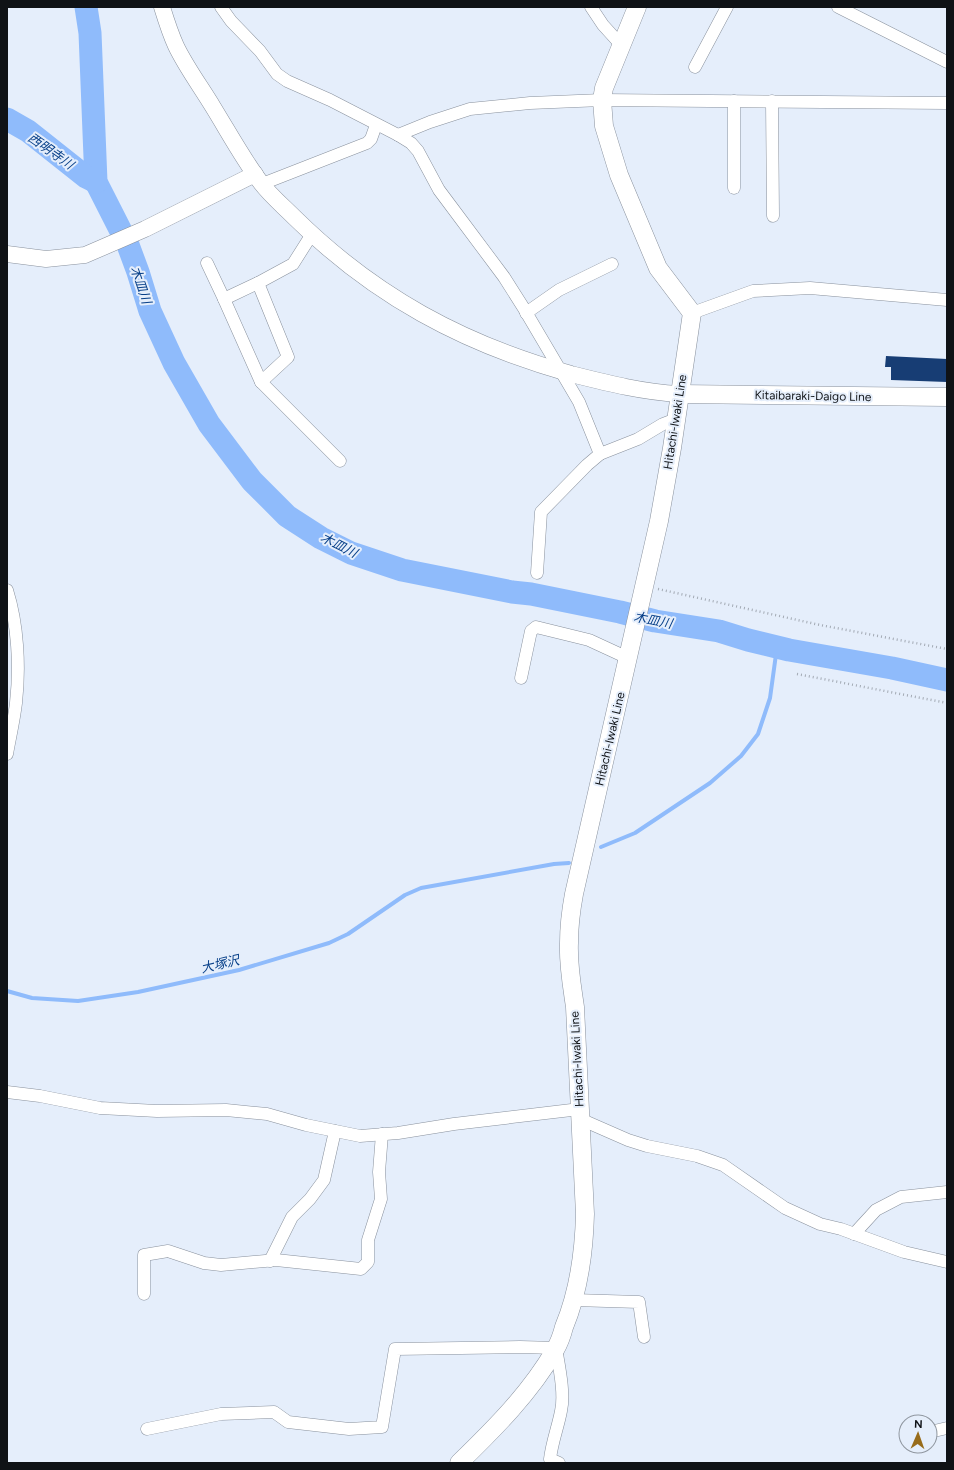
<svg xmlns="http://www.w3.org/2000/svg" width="954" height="1470" viewBox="0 0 954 1470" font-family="Figtree,'Noto Sans JP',sans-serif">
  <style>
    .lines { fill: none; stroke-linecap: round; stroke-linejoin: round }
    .stream { stroke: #8fbbfb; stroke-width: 4 }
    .river { stroke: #8fbbfb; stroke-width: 23 }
    .building { fill: #173d74 }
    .street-casing { stroke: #89919d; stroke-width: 13 }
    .secondary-casing { stroke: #89919d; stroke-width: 17 }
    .primary-casing { stroke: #89919d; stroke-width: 19 }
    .path { stroke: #a3aab4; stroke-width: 2.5; stroke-dasharray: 1 3; stroke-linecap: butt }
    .street { stroke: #fff; stroke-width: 12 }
    .secondary { stroke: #fff; stroke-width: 16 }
    .primary { stroke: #fff; stroke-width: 18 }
    .labels { text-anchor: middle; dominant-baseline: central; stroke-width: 4; stroke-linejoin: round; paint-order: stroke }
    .street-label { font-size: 12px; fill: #0f1216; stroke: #e5eefb }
    .water-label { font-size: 13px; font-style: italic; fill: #084089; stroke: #e5eefb }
  </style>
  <rect width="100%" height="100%" fill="#e5eefb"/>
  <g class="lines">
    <g class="stream">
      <polyline points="601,847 635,833 710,783 741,756 758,734 770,698 777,647"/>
      <polyline points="7,991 32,998 78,1001 138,992 239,970 329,943 348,934 405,895 421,888 554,864 569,863"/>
    </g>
    <g class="river">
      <polyline points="86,7 90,33 96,182 128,245 138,272 150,311 174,363 209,424 252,481 287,516 321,538 351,553 402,570 512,592 531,594 620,612 655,621 719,631 748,640 789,650 892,668 947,680"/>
      <polyline points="7,119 28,131 86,177 96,182"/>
    </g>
  </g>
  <polygon class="building" points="886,356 947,359 947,382 891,380 891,367 885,367"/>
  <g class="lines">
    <g class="street-casing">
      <g id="street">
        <polyline points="221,7 231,21 260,51 277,74 287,81 330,100 398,135 411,143 418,151 439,190 504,277 523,307 579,402 600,454"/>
        <polyline points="591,7 603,25 622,46"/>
        <polyline points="838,7 947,62"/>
        <polyline points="695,67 727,7"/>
        <polyline points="772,101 773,216"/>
        <polyline points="398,135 430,122 470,109 530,103 602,100 947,103"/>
        <polyline points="262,184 367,143 371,139 376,125"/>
        <polyline points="734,188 734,101"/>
        <polyline points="312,234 293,264 258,283 288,357 261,382 340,461"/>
        <polyline points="207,263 224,299 258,283"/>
        <polyline points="224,299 261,382"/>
        <polyline points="526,313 559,290 612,264"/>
        <polyline points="692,313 753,291 810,288 947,300"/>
        <polyline points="537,573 541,512 587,465 600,454 638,439 663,424 676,419"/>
        <path d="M 7,590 C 18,625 20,667 16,703 C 14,720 10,737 7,754"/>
        <polyline points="521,678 531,631 536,627 589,640 628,658"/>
        <polyline points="7,1092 40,1096 100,1108 157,1111 226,1110 267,1114 306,1125 360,1136 398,1133 454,1124 580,1109"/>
        <polyline points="580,1119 628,1140 647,1146 697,1156 723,1165 785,1208 820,1224 841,1229 904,1252 947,1262"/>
        <polyline points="854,1234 876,1210 901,1197 947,1192"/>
        <polyline points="270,1261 292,1217 310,1199 324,1180 335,1131"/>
        <polyline points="144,1294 144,1255 168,1251 204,1263 221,1265 276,1260 361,1269 368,1262 368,1240 381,1199 379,1172 382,1134"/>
        <polyline points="574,1300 639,1302 644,1337"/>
        <path d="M 147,1429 L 221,1414 L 274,1412 L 288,1422 L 349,1429 L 382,1427 L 395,1349 L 520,1347 L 556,1348 C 559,1366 565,1394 561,1411 C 558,1427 552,1442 550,1459 L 559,1463"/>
        <polyline points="930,1432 947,1428"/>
      </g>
    </g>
    <g class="secondary-casing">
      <g id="secondary">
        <path d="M 162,7 C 166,20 170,33 176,46 C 186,67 201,87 213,107 C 229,133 243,159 261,183 C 270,195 283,206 294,217 C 374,296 463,344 571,374 C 607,383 642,392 679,394"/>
        <polyline points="7,254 46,259 85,255 145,229 255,174"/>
      </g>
    </g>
    <g class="primary-casing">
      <g id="primary">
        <polyline points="679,394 947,397"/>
        <path d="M 459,1463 C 495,1428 530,1393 555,1350 C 559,1343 562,1335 564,1327 C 579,1291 584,1253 585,1214 L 575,1007 C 572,986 568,965 569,943 C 569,927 571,910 574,894 L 659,521 L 672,448 L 692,313 L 658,268 L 619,175 L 604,126 L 602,100 L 604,88 L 637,7"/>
      </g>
    </g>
    <g class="path">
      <polyline points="658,589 820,625 947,649"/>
      <polyline points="797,674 947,703"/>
    </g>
    <use href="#street" class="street"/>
    <use href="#secondary" class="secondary"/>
    <use href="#primary" class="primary"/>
  </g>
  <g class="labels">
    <g class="street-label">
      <text transform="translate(813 396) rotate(1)">Kitaibaraki-Daigo Line</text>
      <text transform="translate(675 422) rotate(-81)">Hitachi-Iwaki Line</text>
      <text transform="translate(610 739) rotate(-77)">Hitachi-Iwaki Line</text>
      <text transform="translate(577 1059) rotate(-93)">Hitachi-Iwaki Line</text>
    </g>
    <g class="water-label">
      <text transform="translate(51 151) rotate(35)">西明寺川</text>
      <text transform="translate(141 285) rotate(71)">木皿川</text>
      <text transform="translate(339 545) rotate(27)">木皿川</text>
      <text transform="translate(653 620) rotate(11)">木皿川</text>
      <text transform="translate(220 964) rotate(-13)">大塚沢</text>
    </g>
  </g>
  <rect width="954" height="1470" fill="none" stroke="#0f1216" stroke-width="16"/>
  <g transform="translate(918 1434) rotate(2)"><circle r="19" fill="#e5eefb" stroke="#8f969f"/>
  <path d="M0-3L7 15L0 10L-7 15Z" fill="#986c1a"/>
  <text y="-6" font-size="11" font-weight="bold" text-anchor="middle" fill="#0f1216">N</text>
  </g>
</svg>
